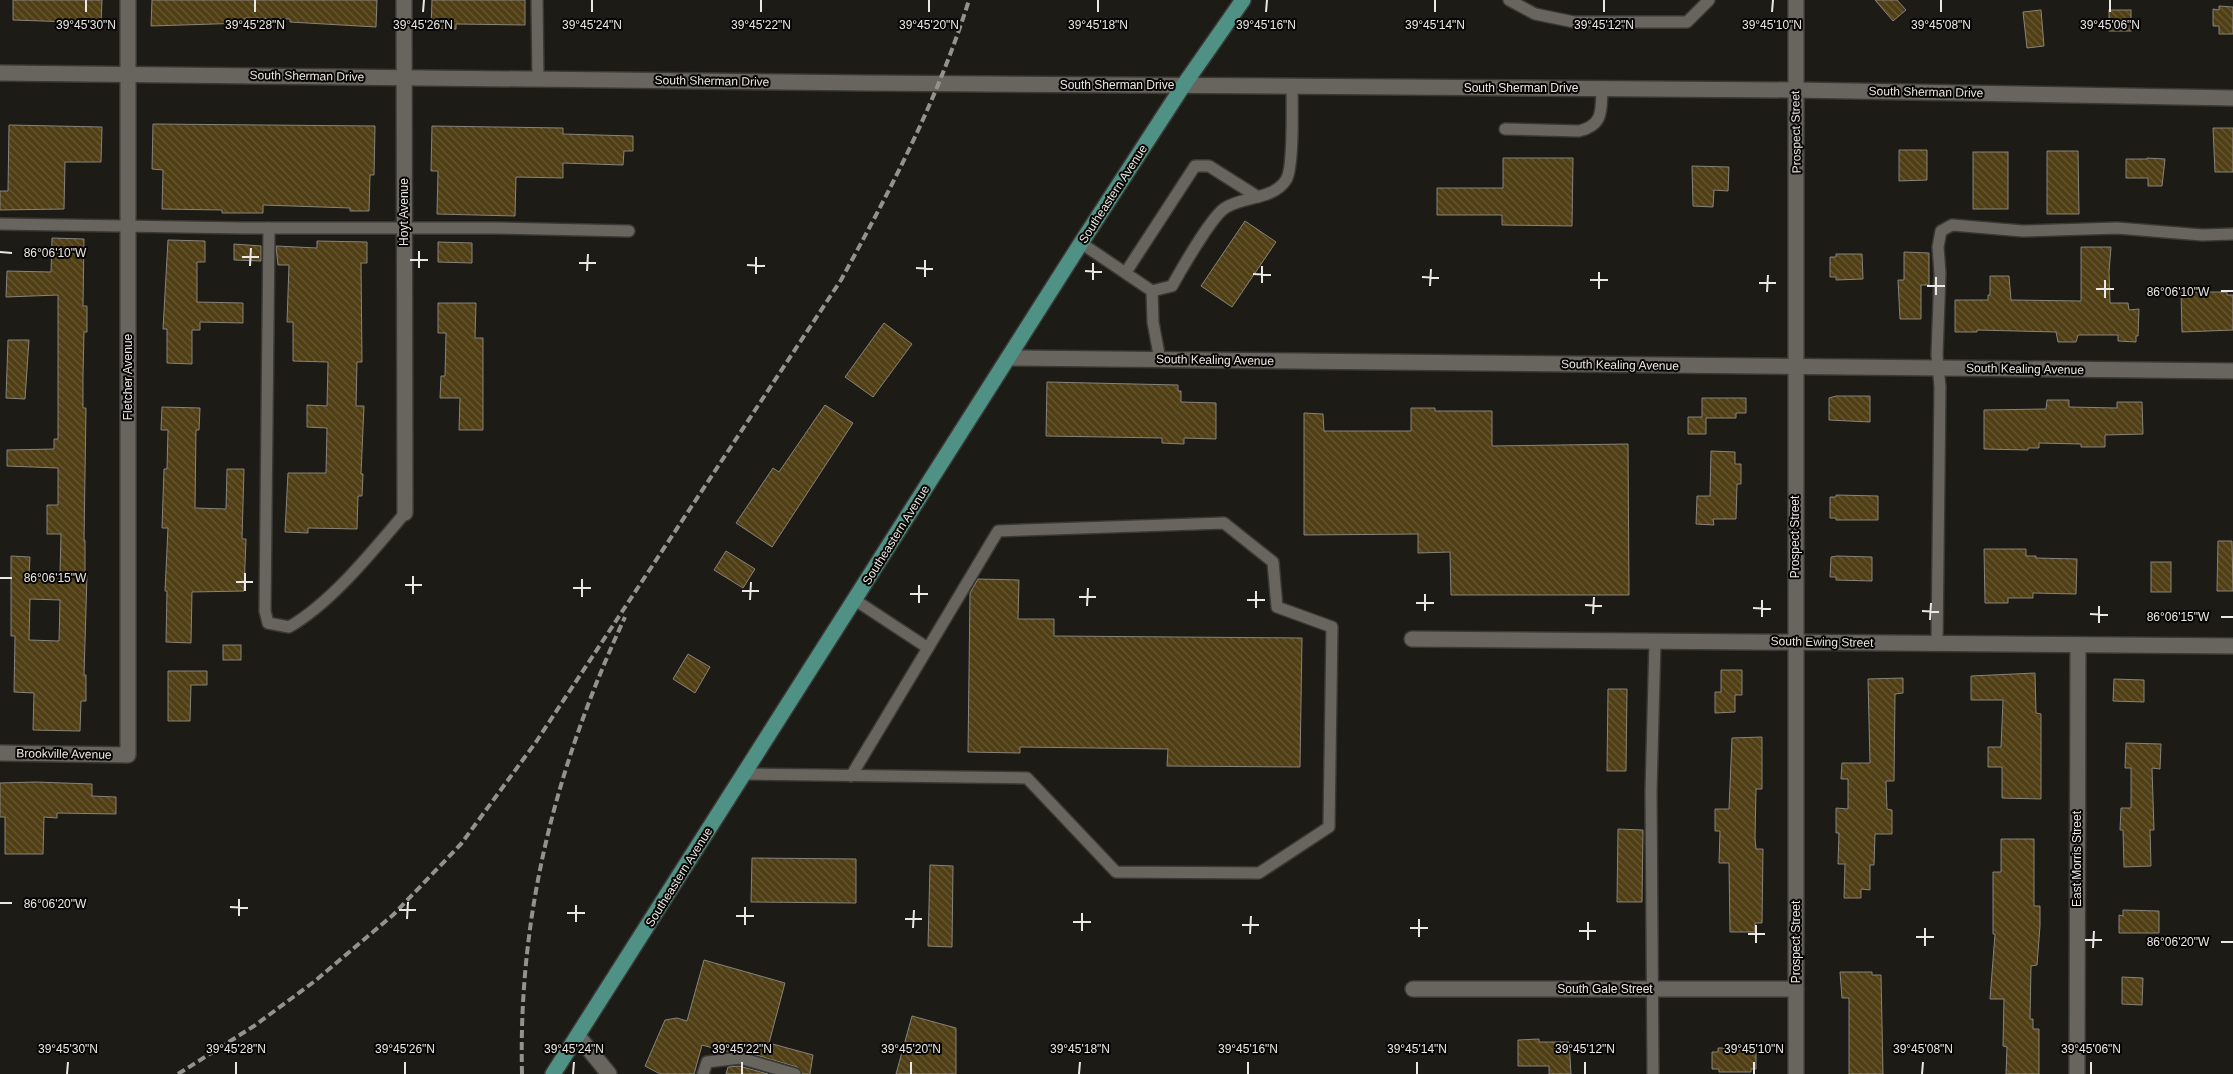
<svg xmlns="http://www.w3.org/2000/svg" width="2233" height="1074" viewBox="0 0 2233 1074" font-family="Helvetica,sans-serif">
  <style>
    .building { fill: url(#building-back-hatch); stroke: #87837c; fill-rule: evenodd }
    .lines { fill: none; stroke-linecap: round; stroke-linejoin: round }
    .service-casing { stroke: #393834; stroke-width: 14 }
    .minor-casing { stroke: #393834; stroke-width: 18 }
    .secondary-casing { stroke: #393834; stroke-width: 18 }
    .primary-casing { stroke: #393834; stroke-width: 18 }
    .service { stroke: #68655e; stroke-width: 11 }
    .minor { stroke: #68655e; stroke-width: 15 }
    .secondary { stroke: #68655e; stroke-width: 15 }
    .primary { stroke: #4f9185; stroke-width: 15 }
    .rail { stroke: #94928d; stroke-width: 4; stroke-dasharray: 8 4; stroke-linecap: butt }
    .ticks { fill: none; stroke: #eae8e4; stroke-width: 2 }
    .labels { text-anchor: middle; dominant-baseline: central; stroke-width: 4; stroke-linejoin: round; paint-order: stroke }
    .street-label { font-size: 12px; fill: #eae8e4; stroke: #070604 }
    .ticks-label { font-size: 12px; text-anchor: middle; fill: #eae8e4; stroke: #070604; stroke-width: 4; stroke-linejoin: round; paint-order: stroke }
  </style>
  <defs>
    <pattern id="building-back-hatch" width="6" height="6" patternUnits="userSpaceOnUse" patternTransform="scale(1.25)"><rect width="6" height="6" fill="#503e14"/><path d="M-1 5l2 2M0 0l6 6M5-1l2 2" fill="none" stroke="#695a36"/></pattern>
  </defs>
  <rect width="100%" height="100%" fill="#1d1b15"/>
  <g class="building">
    <polygon points="13,0 102,0 101,23 13,20"/>
    <polygon points="152,0 377,0 376,27 290,22 290,19 245,18 245,23 151,26"/>
    <polygon points="432,0 525,0 525,25 456,24 456,29 431,28"/>
    <polygon points="1875,0 1897,0 1906,10 1893,21"/>
    <polygon points="2219,6 2233,7 2233,34 2219,34 2219,26 2213,26 2213,9 2219,10"/>
    <polygon points="2041,10 2044,46 2027,48 2023,12"/>
    <rect x="2109" y="10" width="22" height="21"/>
    <polygon points="153,124 375,126 374,175 370,175 369,211 350,211 350,208 263,205 263,213 222,213 222,210 162,209 163,170 152,169"/>
    <polygon points="9,125 102,127 101,162 65,162 64,209 0,210 0,191 8,191"/>
    <polygon points="432,126 563,128 563,134 633,136 633,151 624,151 623,165 563,163 563,178 516,177 515,216 437,214 438,171 431,171"/>
    <polygon points="2213,128 2233,128 2233,172 2215,172"/>
    <polygon points="1899,150 1927,150 1927,180 1899,181"/>
    <polygon points="2047,151 2078,151 2079,214 2047,214"/>
    <rect x="1973" y="152" width="35" height="57"/>
    <polygon points="1503,158 1573,158 1572,226 1502,225 1502,215 1437,215 1437,188 1503,188"/>
    <polygon points="2147,158 2165,159 2162,186 2148,186 2148,178 2126,178 2126,159 2147,159"/>
    <polygon points="1692,166 1729,167 1728,191 1714,190 1713,207 1693,206"/>
    <polygon points="1245,221 1276,242 1232,307 1201,286"/>
    <path d="M 52,238 L 84,239 L 83,306 L 87,306 L 87,332 L 84,332 L 83,376 L 83,408 L 86,408 L 84,540 L 85,540 L 85,575 L 87,575 L 84,675 L 86,675 L 86,701 L 81,701 L 80,731 L 33,730 L 34,693 L 14,692 L 15,636 L 11,636 L 11,556 L 30,557 L 29,574 L 60,574 L 61,534 L 47,534 L 47,505 L 58,505 L 58,468 L 7,466 L 7,450 L 54,449 L 54,439 L 58,439 L 58,295 L 6,297 L 7,271 L 51,272 ZM 30,599 L 60,600 L 59,641 L 29,640 Z"/>
    <polygon points="168,240 205,241 205,262 197,262 197,302 243,303 243,323 200,322 200,330 192,330 192,364 167,363 167,329 163,329"/>
    <polygon points="317,241 367,242 367,263 361,263 362,362 357,362 356,406 364,406 361,474 363,474 362,496 358,496 357,529 308,528 308,533 285,532 288,473 326,473 327,428 307,427 307,405 327,406 328,362 293,361 293,322 287,322 289,265 278,265 276,246 317,248"/>
    <polygon points="438,242 472,243 472,263 438,262"/>
    <polygon points="234,244 261,246 261,261 234,260"/>
    <polygon points="2081,247 2111,247 2109,272 2110,303 2128,303 2129,310 2139,309 2138,336 2136,336 2136,342 2118,341 2118,335 2078,335 2076,342 2058,342 2056,332 1977,330 1977,332 1955,332 1955,300 1988,300 1988,295 1990,295 1990,276 2009,276 2011,300 2081,301"/>
    <polygon points="1904,252 1929,253 1929,285 1921,285 1921,319 1900,319 1898,280 1904,280"/>
    <polygon points="1836,254 1862,254 1863,279 1836,280 1836,277 1830,277 1830,257 1836,257"/>
    <polygon points="2181,292 2227,292 2227,295 2233,295 2233,330 2182,332"/>
    <polygon points="438,303 476,303 475,338 483,338 483,430 459,430 460,398 440,398 441,376 445,376 446,333 438,333"/>
    <polygon points="884,323 912,344 873,397 845,377"/>
    <polygon points="8,340 29,340 25,399 6,398"/>
    <polygon points="1047,382 1178,385 1178,391 1181,391 1181,402 1216,403 1216,439 1184,438 1184,444 1162,443 1162,438 1046,436"/>
    <polygon points="1836,396 1870,396 1870,422 1829,420 1829,398"/>
    <polygon points="1702,398 1746,398 1746,413 1736,413 1736,418 1706,418 1706,434 1688,434 1688,417 1702,417"/>
    <polygon points="2047,400 2069,400 2069,407 2117,408 2117,402 2142,402 2143,434 2105,435 2105,447 2081,447 2081,444 2039,443 2039,448 2028,448 2028,450 1984,449 1984,410 2046,409"/>
    <polygon points="825,405 853,423 772,547 736,523 773,468 779,472"/>
    <polygon points="162,407 200,408 199,430 196,430 195,508 226,509 227,469 244,469 242,539 246,539 244,591 192,592 191,643 166,642 167,591 165,591 168,528 162,528 164,469 167,469 168,430 161,430"/>
    <polygon points="1411,408 1435,408 1435,411 1492,411 1492,446 1628,444 1629,595 1451,595 1450,552 1418,553 1418,534 1304,535 1304,413 1323,414 1324,431 1411,431"/>
    <polygon points="1711,451 1735,452 1735,464 1741,464 1741,484 1737,484 1736,519 1713,519 1714,525 1696,524 1697,496 1710,496"/>
    <polygon points="1836,495 1878,496 1878,520 1836,520 1836,518 1830,518 1830,497 1836,497"/>
    <polygon points="2218,541 2232,541 2233,591 2217,591"/>
    <polygon points="1984,549 2026,549 2026,556 2036,556 2036,558 2077,559 2076,594 2033,593 2033,598 2008,598 2008,603 1985,603"/>
    <polygon points="726,551 755,569 743,588 714,570"/>
    <polygon points="1837,556 1872,557 1872,581 1836,580 1836,577 1830,577 1831,557"/>
    <rect x="2151" y="562" width="20" height="30"/>
    <polygon points="978,579 1019,580 1018,619 1054,619 1054,636 1302,638 1300,767 1167,766 1168,749 1020,747 1020,753 968,752 970,593"/>
    <rect x="223" y="645" width="18" height="15"/>
    <polygon points="688,654 710,667 695,693 673,679"/>
    <polygon points="1721,670 1742,670 1742,695 1735,695 1735,712 1715,713 1715,692 1721,692"/>
    <polygon points="168,671 207,671 207,685 191,685 190,721 168,721"/>
    <polygon points="2035,673 2036,713 2041,714 2041,799 2002,798 2002,767 1988,767 1988,747 2001,747 2003,700 1971,700 1971,676"/>
    <polygon points="1903,678 1903,693 1895,694 1894,781 1886,781 1887,809 1892,810 1892,834 1875,834 1874,865 1870,865 1870,890 1861,889 1861,898 1844,898 1845,864 1838,864 1839,833 1836,833 1836,808 1848,809 1848,779 1841,779 1842,763 1870,763 1868,679"/>
    <polygon points="2114,679 2144,680 2144,702 2113,701"/>
    <polygon points="1608,689 1627,689 1626,771 1607,771"/>
    <polygon points="1762,737 1762,789 1756,789 1755,838 1756,849 1763,849 1762,923 1755,923 1755,932 1730,932 1729,863 1719,863 1720,831 1715,831 1715,809 1729,809 1732,738"/>
    <polygon points="2126,743 2161,744 2160,769 2152,768 2154,830 2150,830 2151,866 2124,867 2123,830 2120,830 2121,808 2131,808 2131,768 2125,768"/>
    <polygon points="35,782 92,784 92,796 116,797 116,814 57,813 57,818 44,817 43,854 5,854 5,817 0,817 0,783"/>
    <polygon points="1618,829 1643,830 1642,902 1617,902"/>
    <polygon points="2001,839 2034,839 2034,906 2040,906 2040,926 2037,965 2031,966 2030,1019 2033,1019 2033,1029 2039,1029 2039,1074 2006,1074 2007,1047 2003,1046 2004,999 1990,999 1995,934 1993,934 1993,872 2001,872"/>
    <polygon points="752,858 856,859 856,903 751,902"/>
    <polygon points="930,865 953,866 952,947 928,946"/>
    <polygon points="2123,910 2159,911 2159,933 2119,933 2119,915 2123,916"/>
    <polygon points="704,960 785,983 769,1043 813,1055 810,1074 802,1074 797,1067 742,1051 728,1052 702,1045 694,1074 660,1074 645,1066 665,1020 677,1018 687,1021"/>
    <polygon points="1840,972 1872,972 1872,975 1881,975 1883,1074 1849,1074 1849,998 1842,998"/>
    <polygon points="2122,977 2143,978 2142,1005 2122,1004"/>
    <polygon points="912,1016 956,1028 956,1074 896,1074"/>
    <polygon points="1539,1039 1539,1042 1569,1042 1571,1074 1549,1074 1549,1066 1518,1066 1518,1040"/>
    <polygon points="1718,1048 1752,1048 1752,1051 1756,1051 1756,1069 1751,1069 1751,1072 1719,1072 1719,1069 1712,1069 1712,1052 1718,1052"/>
    <polygon points="739,1066 768,1074 726,1074 728,1067"/>
  </g>
  <g class="lines">
    <g class="service-casing">
      <g id="service">
        <polyline points="537,0 538,79"/>
        <polyline points="1509,0 1535,14 1574,22 1687,22 1709,0"/>
        <path d="M 1505,129 L 1579,131 C 1604,125 1601,110 1602,88"/>
        <polyline points="0,224 243,228 497,228 629,231"/>
        <path d="M 269,228 L 265,611 L 268,623 L 289,627 C 331,603 373,551 405,513"/>
        <path d="M 1081,243 L 1152,291 L 1172,286 C 1181,270 1212,216 1225,208 C 1243,196 1273,200 1286,180 C 1294,168 1292,103 1292,86"/>
        <polyline points="1126,272 1195,166 1209,166 1258,197"/>
        <polyline points="1152,291 1153,322 1160,360"/>
        <polyline points="1937,643 1940,387 1937,355 1940,273 1938,247 1941,231 1952,225 2023,231 2117,228 2202,235 2233,234"/>
        <polyline points="744,774 1027,778 1116,872 1259,873 1329,827 1332,627 1277,607 1273,562 1224,523 998,531 928,648 855,600"/>
        <polyline points="851,776 928,648"/>
        <polyline points="703,1074 707,1062 740,1058 795,1074"/>
        <polyline points="1653,1074 1651,792 1655,641"/>
      </g>
    </g>
    <g class="minor-casing">
      <g id="minor">
        <polyline points="404,0 405,513"/>
        <polyline points="1008,358 2233,371"/>
        <polyline points="1412,639 2233,646"/>
        <polyline points="0,753 128,755 128,0"/>
        <polyline points="1413,989 1796,989"/>
        <polyline points="578,1036 609,1074"/>
        <polyline points="2077,1074 2078,645"/>
      </g>
    </g>
    <g class="secondary-casing">
      <g id="secondary">
        <polyline points="1796,0 1796,1074"/>
        <polyline points="0,73 866,83 1796,90 2233,98"/>
      </g>
    </g>
    <g class="primary-casing">
      <polyline id="primary" points="553,1074 1081,243 1183,86 1243,0"/>
    </g>
    <use href="#service" class="service"/>
    <use href="#minor" class="minor"/>
    <use href="#secondary" class="secondary"/>
    <use href="#primary" class="primary"/>
    <g class="rail">
      <path d="M 178,1074 L 254,1026 L 315,981 L 393,915 L 461,844 L 536,742 L 841,280 C 891,189 938,99 969,0"/>
      <path d="M 522,1074 C 518,912 557,764 625,617"/>
    </g>
  </g>
  <path class="ticks" d="M 86,12 L 86,0M 255,12 L 255,0M 423,12 L 424,0M 592,12 L 592,0M 761,12 L 761,0M 929,12 L 929,0M 1098,12 L 1098,0M 1266,12 L 1267,0M 1435,12 L 1435,0M 1604,12 L 1604,0M 1772,12 L 1773,0M 1941,12 L 1941,0M 2110,12 L 2110,0M 0,252 L 12,253M 242,257 L 259,257M 410,260 L 428,260M 579,263 L 596,263M 747,265 L 765,266M 250,266 L 251,248M 419,268 L 419,251M 916,268 L 933,269M 587,271 L 588,254M 1085,271 L 1102,272M 756,274 L 756,257M 1253,274 L 1271,275M 925,277 L 925,260M 1422,277 L 1439,278M 1093,280 L 1093,263M 1590,280 L 1608,280M 1262,283 L 1262,266M 1759,283 L 1776,283M 1430,286 L 1431,269M 1927,286 L 1945,286M 1599,289 L 1599,272M 2096,289 L 2114,289M 2221,291 L 2233,291M 1767,292 L 1768,275M 1936,295 L 1936,277M 2105,298 L 2105,280M 0,578 L 12,578M 236,582 L 253,582M 405,585 L 422,585M 573,588 L 591,588M 245,591 L 245,573M 742,591 L 759,591M 413,594 L 413,576M 910,594 L 928,594M 582,597 L 582,579M 1079,597 L 1096,597M 750,600 L 751,582M 1247,600 L 1265,600M 919,603 L 919,585M 1416,603 L 1434,603M 1585,605 L 1602,606M 1087,606 L 1088,588M 1256,608 L 1256,591M 1753,608 L 1771,609M 1425,611 L 1425,594M 1922,611 L 1939,612M 1593,614 L 1594,597M 2090,614 L 2108,615M 1762,617 L 1762,600M 2221,617 L 2233,617M 1930,620 L 1931,603M 2099,623 L 2099,606M 0,903 L 12,903M 230,907 L 248,908M 399,910 L 416,910M 567,913 L 585,913M 239,916 L 239,899M 736,916 L 754,916M 407,919 L 408,902M 905,919 L 922,919M 576,922 L 576,905M 1073,922 L 1091,922M 745,925 L 745,907M 1242,925 L 1259,925M 913,928 L 914,910M 1410,928 L 1428,928M 1082,931 L 1082,913M 1579,931 L 1596,931M 1250,934 L 1251,916M 1748,934 L 1765,934M 1419,937 L 1419,919M 1916,937 L 1934,937M 1588,940 L 1588,922M 2085,940 L 2102,940M 2221,942 L 2233,942M 1756,943 L 1756,925M 1925,946 L 1925,928M 2093,948 L 2094,931M 67,1074 L 68,1062M 236,1074 L 236,1062M 405,1074 L 405,1062M 573,1074 L 574,1062M 742,1074 L 742,1062M 911,1074 L 911,1062M 1079,1074 L 1080,1062M 1248,1074 L 1248,1062M 1417,1074 L 1417,1062M 1585,1074 L 1585,1062M 1754,1074 L 1754,1062M 1922,1074 L 1923,1062M 2091,1074 L 2091,1062"/>
  <g class="labels">
    <g class="street-label">
      <text transform="translate(307 76) rotate(1)">South Sherman Drive</text>
      <text transform="translate(712 81) rotate(1)">South Sherman Drive</text>
      <text x="1117" y="85">South Sherman Drive</text>
      <text x="1521" y="88">South Sherman Drive</text>
      <text transform="translate(1926 92) rotate(1)">South Sherman Drive</text>
      <text transform="translate(1796 132) rotate(-91)">Prospect Street</text>
      <text transform="translate(1113 194) rotate(-57)">Southeastern Avenue</text>
      <text transform="translate(404 212) rotate(-90)">Hoyt Avenue</text>
      <text transform="translate(1215 360) rotate(1)">South Kealing Avenue</text>
      <text transform="translate(1620 365) rotate(1)">South Kealing Avenue</text>
      <text transform="translate(2025 369) rotate(1)">South Kealing Avenue</text>
      <text transform="translate(128 377) rotate(-90)">Fletcher Avenue</text>
      <text transform="translate(896 535) rotate(-58)">Southeastern Avenue</text>
      <text transform="translate(1795 537) rotate(-90)">Prospect Street</text>
      <text transform="translate(1822 642) rotate(1)">South Ewing Street</text>
      <text transform="translate(64 754) rotate(1)">Brookville Avenue</text>
      <text transform="translate(2077 859) rotate(-90)">East Morris Street</text>
      <text transform="translate(679 877) rotate(-58)">Southeastern Avenue</text>
      <text transform="translate(1796 942) rotate(-90)">Prospect Street</text>
      <text x="1605" y="989">South Gale Street</text>
    </g>
  </g>
  <g class="ticks-label">
    <text x="86" y="29">39°45'30"N</text>
    <text x="255" y="29">39°45'28"N</text>
    <text x="423" y="29">39°45'26"N</text>
    <text x="592" y="29">39°45'24"N</text>
    <text x="761" y="29">39°45'22"N</text>
    <text x="929" y="29">39°45'20"N</text>
    <text x="1098" y="29">39°45'18"N</text>
    <text x="1266" y="29">39°45'16"N</text>
    <text x="1435" y="29">39°45'14"N</text>
    <text x="1604" y="29">39°45'12"N</text>
    <text x="1772" y="29">39°45'10"N</text>
    <text x="1941" y="29">39°45'08"N</text>
    <text x="2110" y="29">39°45'06"N</text>
    <text x="55" y="257">86°06'10"W</text>
    <text x="2178" y="296">86°06'10"W</text>
    <text x="55" y="582">86°06'15"W</text>
    <text x="2178" y="621">86°06'15"W</text>
    <text x="55" y="908">86°06'20"W</text>
    <text x="2178" y="946">86°06'20"W</text>
    <text x="68" y="1053">39°45'30"N</text>
    <text x="236" y="1053">39°45'28"N</text>
    <text x="405" y="1053">39°45'26"N</text>
    <text x="574" y="1053">39°45'24"N</text>
    <text x="742" y="1053">39°45'22"N</text>
    <text x="911" y="1053">39°45'20"N</text>
    <text x="1080" y="1053">39°45'18"N</text>
    <text x="1248" y="1053">39°45'16"N</text>
    <text x="1417" y="1053">39°45'14"N</text>
    <text x="1585" y="1053">39°45'12"N</text>
    <text x="1754" y="1053">39°45'10"N</text>
    <text x="1923" y="1053">39°45'08"N</text>
    <text x="2091" y="1053">39°45'06"N</text>
  </g>
</svg>
